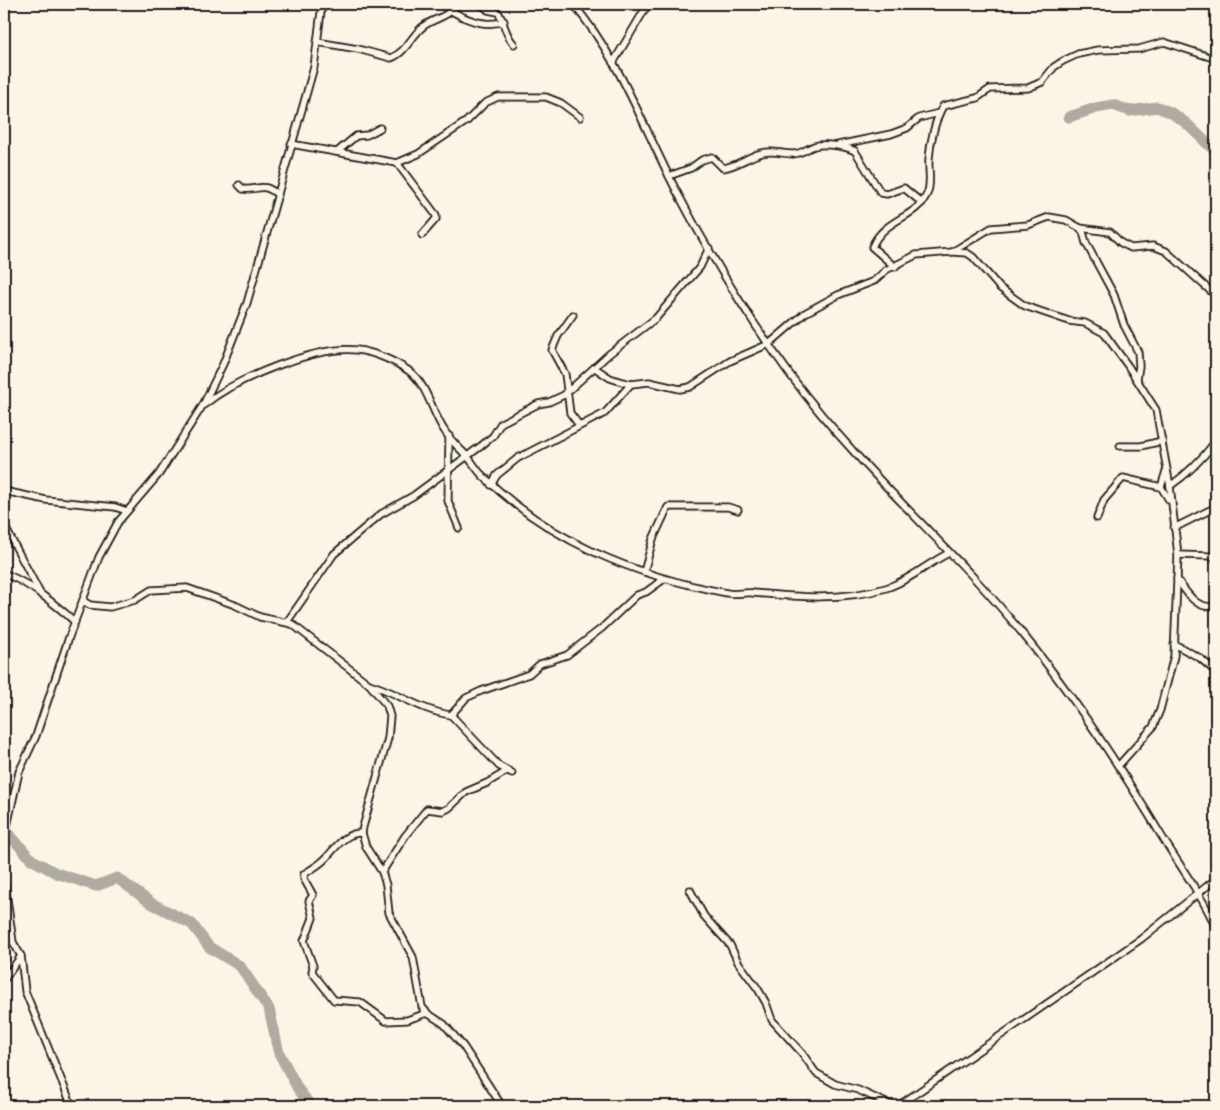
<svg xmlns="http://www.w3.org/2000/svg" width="1220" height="1110" viewBox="0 0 1220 1110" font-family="Itim,sans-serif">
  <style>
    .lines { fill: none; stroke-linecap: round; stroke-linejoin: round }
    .river { stroke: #b0aba1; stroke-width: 11 }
    .street-casing { stroke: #1c1c1c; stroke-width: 9 }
    .street { stroke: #fcf5e5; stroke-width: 5.5 }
  </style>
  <rect width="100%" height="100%" fill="#fcf5e5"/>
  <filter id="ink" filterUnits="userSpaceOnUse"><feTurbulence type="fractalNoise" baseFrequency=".02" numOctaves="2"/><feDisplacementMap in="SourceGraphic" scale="10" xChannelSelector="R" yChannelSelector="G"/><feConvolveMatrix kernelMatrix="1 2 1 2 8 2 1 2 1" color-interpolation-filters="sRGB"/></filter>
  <g filter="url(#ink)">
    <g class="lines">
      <g class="river">
        <polyline points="1069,117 1096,108 1113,105 1130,111 1157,107 1170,112 1186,123 1216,152"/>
        <polyline points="9,834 31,859 56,873 96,886 117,878 151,903 192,924 209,947 240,966 269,1009 279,1053 298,1089 311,1106"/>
      </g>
      <g class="street-casing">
        <g id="street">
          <path d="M 441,4 C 458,16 482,29 504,21"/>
          <path d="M 481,4 L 488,10 L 498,12 C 505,23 505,36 514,44"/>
          <path d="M 573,4 C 620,59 644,129 677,192 C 710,255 749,319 791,376 C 845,449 912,512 974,578 C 1048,657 1109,748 1164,840 C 1182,869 1203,897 1216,928"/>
          <path d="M 317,42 L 358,49 L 391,58 C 406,53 412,34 425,25 C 439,16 445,19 458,4"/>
          <polyline points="613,63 648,4"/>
          <polyline points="291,144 397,163 418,154 467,121 485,103 498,97 546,97 561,103 580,117"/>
          <polyline points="838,145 891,134 907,128 919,118 939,113"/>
          <polyline points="337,152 356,136 367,135 380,128"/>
          <polyline points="397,163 436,215 436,219 422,235"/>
          <path d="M 669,176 L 691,168 L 702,160 L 712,157 L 723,168 C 738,166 748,156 762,153 C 773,150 782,154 793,154 C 801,154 806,149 814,146 C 825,143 846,146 855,151 L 881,193 L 887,194 L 904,188 L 922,203"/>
          <path d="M 239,185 L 243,189 C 259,191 262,181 278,195"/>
          <polyline points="1080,228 1110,232 1121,243 1131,248 1153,246 1166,251 1216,296"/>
          <polyline points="953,252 967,253 973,257 1000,288 1025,306 1069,321 1085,323 1104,333 1128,366 1156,410 1170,486 1178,555 1174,656 1160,710 1153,727 1119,765"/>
          <path d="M 895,267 L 872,247 C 884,218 916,219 927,194 C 932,183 928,171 929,159 C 930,143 935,120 943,106 L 977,98 L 990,89 L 1028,88 L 1042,82 L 1054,67 L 1063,61 L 1078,54 L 1098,50 L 1139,49 L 1164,42 L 1216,59"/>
          <polyline points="573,315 558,336 552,350 565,374 570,413 579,425"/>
          <polyline points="595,368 610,378 622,382 631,384 649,382 680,389 690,387 730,361 769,344 805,313 838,295 874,281 886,270 916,255 952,252 991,228 1028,225 1049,217 1066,220 1080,228 1083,232 1086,243 1114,295 1124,325 1138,352 1139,366 1137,379"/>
          <path d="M 205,404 C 236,379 316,345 357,350 C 374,352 395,361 409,371 C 427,384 432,412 444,430 C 450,440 458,447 466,455 C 472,461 476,469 482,475 C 550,542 635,576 727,593 C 735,595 744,592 753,593 C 796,597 843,601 886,588 C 909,581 928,563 949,553"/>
          <polyline points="449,436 448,501 459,528"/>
          <polyline points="1120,446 1141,446 1162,441"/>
          <polyline points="491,485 497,475 518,458 605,413 631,384"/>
          <path d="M 1170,486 C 1189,473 1202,459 1216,441"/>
          <polyline points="1161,487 1166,471"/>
          <polyline points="4,491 46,500 115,507 127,511"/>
          <polyline points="1097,518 1104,500 1123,478 1161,487 1169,500"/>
          <polyline points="4,525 41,595"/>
          <polyline points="1174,528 1216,507"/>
          <polyline points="1178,555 1210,556 1216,559"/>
          <polyline points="644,572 653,539 668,507 728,507 738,510"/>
          <path d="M 4,574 C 24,579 59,607 75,622"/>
          <path d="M 1177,579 C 1186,592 1198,612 1216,605"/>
          <polyline points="83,601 90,605 110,607 135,600 151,590 187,588 235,605 260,617 292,624 369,684 387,706 390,716 388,738 363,827 362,833 366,847 382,872 386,885 389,913 413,957 422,1007 427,1013 444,1024 463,1046 502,1106"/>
          <polyline points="287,622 334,554 381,514 413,496 481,446 493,436 501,423 538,404 549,402 564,395 609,354 656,318 700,267 709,248"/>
          <polyline points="1174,644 1200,658 1216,672"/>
          <path d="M 369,684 C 397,692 421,711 451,715 L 466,698 L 481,691 L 529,674 L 540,664 L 567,655 L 602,628 L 637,595 L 646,592 L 664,579"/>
          <polyline points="451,715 499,766 512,773"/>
          <path d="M 362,833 C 346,832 337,846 327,857 C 321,864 312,869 304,874 L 304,879 L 313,895 L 309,901 L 313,918 L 304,941 L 313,966 L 312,972 L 334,1000 L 360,1002 L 386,1021 L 407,1020 L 427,1013"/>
          <polyline points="4,840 19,772 36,736 69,637 99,557 118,522 159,474 203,405 223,364 247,303 314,67 322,4"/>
          <polyline points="382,872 405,836 427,809 443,811 449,808 466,792 487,783 507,771"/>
          <polyline points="4,878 13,942 21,956 25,991 72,1106"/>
          <polyline points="690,890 704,916 730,945 738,962 758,989 766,1003 772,1020 802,1053 816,1073 835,1084 858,1090 893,1106"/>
          <polyline points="4,967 7,912"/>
          <polyline points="4,980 21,956"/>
          <polyline points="898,1106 1141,939 1216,879"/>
        </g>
      </g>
      <use href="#street" class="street"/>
    </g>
  </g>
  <rect width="1220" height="1110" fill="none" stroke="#fcf5e5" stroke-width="20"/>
  <rect x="10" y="10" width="1200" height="1090" fill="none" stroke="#1c1c1c" stroke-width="2" filter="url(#ink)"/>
</svg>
